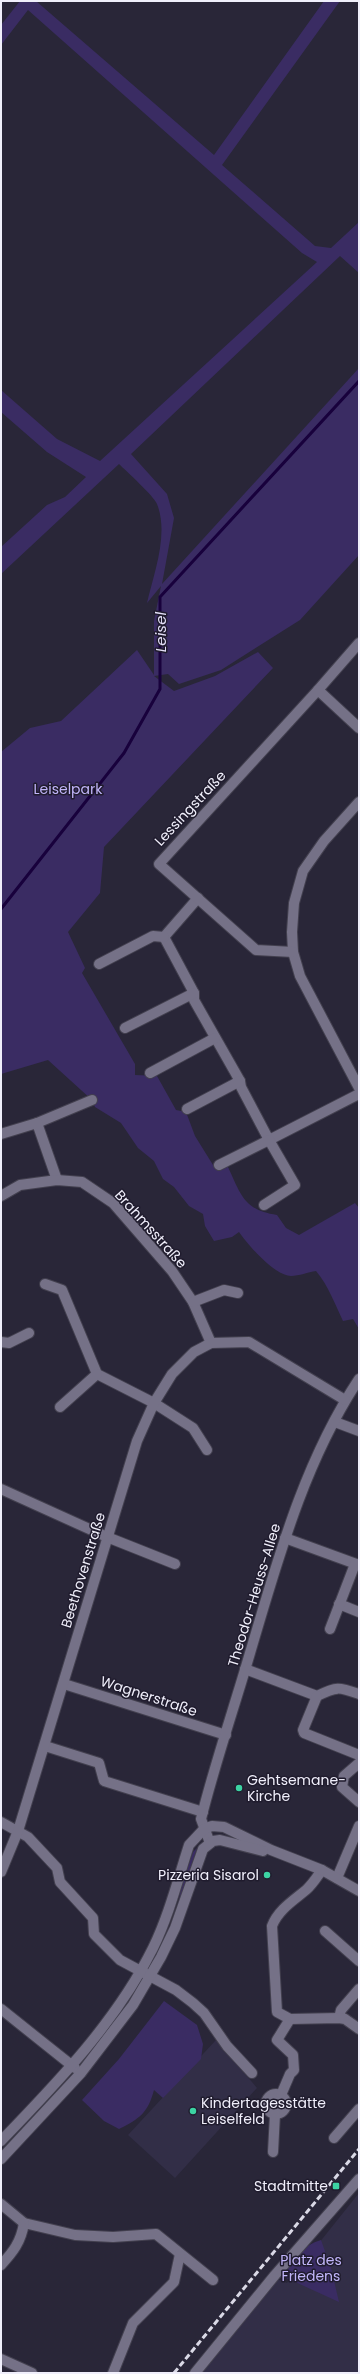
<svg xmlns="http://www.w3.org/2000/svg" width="360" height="2374" viewBox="0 0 360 2374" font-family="Poppins,sans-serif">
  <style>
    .built { fill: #322e47 }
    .green { fill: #3a2c63 }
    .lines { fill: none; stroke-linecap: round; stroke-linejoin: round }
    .stream { stroke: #18013c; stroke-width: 3 }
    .street-casing { stroke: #43404f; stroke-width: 12 }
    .street { stroke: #757187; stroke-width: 10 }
    .rail { stroke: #dad9e6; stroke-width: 3; stroke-dasharray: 6 3; stroke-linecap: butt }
    .poi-dot { fill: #3cd4a3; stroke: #201c2e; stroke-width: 1.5 }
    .labels { text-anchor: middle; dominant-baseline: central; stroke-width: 3; stroke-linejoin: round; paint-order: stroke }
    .park-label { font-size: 14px; fill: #c1b5f9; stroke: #201c2e }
    .street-label { font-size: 14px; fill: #f0effb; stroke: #201c2e }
    .poi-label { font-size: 14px; fill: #f0effb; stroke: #201c2e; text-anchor: start }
    .water-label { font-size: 15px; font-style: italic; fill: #e4e0f8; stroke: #201c2e }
  </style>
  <rect width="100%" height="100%" fill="#292638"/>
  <g class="built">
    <polygon points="216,2040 257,2088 175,2178 128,2135"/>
    <polygon points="359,2193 359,2373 198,2373 274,2278 287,2283"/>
  </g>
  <g class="green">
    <path d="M 20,1 L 36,1 L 214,155 L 324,1 L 340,1 L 222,165 L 315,246 L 331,248 L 359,222 L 359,273 L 340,256 L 131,454 L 167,494 L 174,518 L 162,584 L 359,368 L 359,555 L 300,620 L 221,670 L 179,684 L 168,674 L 154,676 L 174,691 L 215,676 L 258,652 L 273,668 L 104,847 L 100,893 L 68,932 L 85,968 L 82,973 L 135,1064 L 135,1075 L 157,1076 L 176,1110 L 186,1112 L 195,1136 L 213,1165 L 228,1167 C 241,1195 244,1210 277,1215 L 286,1228 L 299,1235 L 355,1203 L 359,1208 L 359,1329 L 353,1319 L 343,1321 C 335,1304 328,1285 316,1271 C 308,1272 299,1276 291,1276 C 275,1276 248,1245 239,1232 L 232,1237 L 214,1241 L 205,1226 L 203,1214 L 189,1206 L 174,1187 L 163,1179 L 154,1161 L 138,1148 L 121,1123 L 95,1107 L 92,1100 L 48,1060 L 1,1074 L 1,752 L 30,728 L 61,721 L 137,650 L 154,675 L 154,621 L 161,586 L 147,603 C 154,573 169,534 157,504 C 154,496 126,471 119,464 L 1,574 L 1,547 L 47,505 L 65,497 L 86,477 L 47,452 L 1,412 L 1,390 L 57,439 L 100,461 L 317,262 L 302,253 L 28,10 L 1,45 L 1,25 Z"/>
    <polygon points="197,1848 180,1901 179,1902 181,1886 193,1852"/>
    <path d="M 164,2001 L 197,2025 L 203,2044 L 201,2059 L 163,2098 L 154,2090 C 148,2113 139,2119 119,2129 L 104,2121 L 82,2100 L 119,2059 Z"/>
    <path d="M 321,2240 L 331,2268 L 339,2302 L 282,2276 C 293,2260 301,2246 321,2240 Z"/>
  </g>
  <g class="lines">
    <polyline class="stream" points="1,909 124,753 160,689 160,597 359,381"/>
    <g class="street-casing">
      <g id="street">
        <polyline points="318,690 359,643"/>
        <polyline points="359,802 324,841 303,871 294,903 292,932 293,952 300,976 359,1088"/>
        <polyline points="198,898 164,937 194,993 194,1000 240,1081 241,1087 269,1140 359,1094"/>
        <polyline points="293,952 256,950 159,864 318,690 359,728"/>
        <polyline points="99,964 153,936 164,937"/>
        <polyline points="125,1028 194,993"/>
        <polyline points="150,1073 215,1038"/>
        <polyline points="187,1109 240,1081"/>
        <polyline points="37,1123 92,1100"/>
        <polyline points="1,1134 37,1123 57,1180"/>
        <polyline points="219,1165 269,1140 295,1185 264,1205"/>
        <polyline points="1,1196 20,1185 57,1180 82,1182 113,1203 172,1271 193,1302 211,1343"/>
        <polyline points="45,1284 62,1290 97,1374 154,1403 193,1428 207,1450"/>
        <polyline points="193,1302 224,1290 238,1293"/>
        <polyline points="1,1342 9,1343 29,1333"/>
        <polyline points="60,1407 97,1374"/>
        <polyline points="335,1422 359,1431"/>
        <polyline points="1,1489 107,1537 175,1564"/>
        <polyline points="285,1538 359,1565"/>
        <polyline points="339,1604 359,1612"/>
        <polyline points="330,1629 355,1564"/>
        <path d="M 245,1669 L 317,1696 C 337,1686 339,1687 359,1694"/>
        <polyline points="64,1684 226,1735"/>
        <polyline points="317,1696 303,1730 304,1733 359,1755"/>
        <polyline points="45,1746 99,1763 104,1781 203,1812"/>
        <polyline points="359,1763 344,1776 342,1787 359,1802"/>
        <polyline points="1,1822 28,1837 57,1868 60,1882 93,1918 94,1934 120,1960 176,1990 193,2003 204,2013 227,2046 252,2073"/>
        <path d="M 210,1843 L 201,1819 C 215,1763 234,1708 250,1653 C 278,1559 304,1462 359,1379"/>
        <polyline points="1,1872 18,1831 137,1441 154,1403 172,1374 194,1352 211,1343 249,1342 345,1400"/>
        <polyline points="337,1878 359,1826"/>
        <polyline points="325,1931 359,1961"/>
        <polyline points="1,2009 75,2068"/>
        <polyline points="339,2018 341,2010 359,1989"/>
        <polyline points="290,2019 339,2018 345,2019 359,2029"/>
        <circle cx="276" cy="2104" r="10"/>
        <path d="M 281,2095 L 290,2074 L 294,2070 L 293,2055 L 277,2040 L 290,2019 L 277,2012 L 272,1926 C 278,1910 294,1900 306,1890 C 312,1885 317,1877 322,1870"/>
        <polyline points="334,2138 359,2109"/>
        <path d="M 1,2141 C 57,2083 117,2021 153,1948 C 169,1915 178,1879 189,1845 L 204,1829 L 212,1826 L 224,1827 L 271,1850 L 322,1870 L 359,1891"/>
        <polyline points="273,2152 275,2114"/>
        <polyline points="1,2159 81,2073 133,2005 161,1957 175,1928 203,1849 213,1841 220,1840 263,1851"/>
        <polyline points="1,2204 24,2223 75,2235 113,2237 156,2234 213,2280"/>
        <path d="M 1,2265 C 13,2252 21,2242 24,2223"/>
        <polyline points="1,2359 32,2373"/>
        <polyline points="113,2373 133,2323 174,2282 180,2254"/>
        <polyline points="195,2373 275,2275 359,2179"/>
      </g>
    </g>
    <use href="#street" class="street"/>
    <polyline class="rail" points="174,2373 359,2149"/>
  </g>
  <g class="poi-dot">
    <circle cx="239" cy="1788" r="4"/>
    <circle cx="267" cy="1875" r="4"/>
    <circle cx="193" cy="2111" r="4"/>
    <rect x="332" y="2182" width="8" height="8" rx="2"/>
  </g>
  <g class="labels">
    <g class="park-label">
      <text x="68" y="789">Leiselpark</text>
      <text x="311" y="2260">Platz des<tspan x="311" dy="16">Friedens</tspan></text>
    </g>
    <g class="street-label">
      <text transform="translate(190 808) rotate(-47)">Lessingstraße</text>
      <text transform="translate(151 1229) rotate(48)">Brahmsstraße</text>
      <text transform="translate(83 1570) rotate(-73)">Beethovenstraße</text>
      <text transform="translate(254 1595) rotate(-73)">Theodor-Heuss-Allee</text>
      <text transform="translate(149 1696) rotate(18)">Wagnerstraße</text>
    </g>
    <g class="poi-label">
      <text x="247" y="1780">Gehtsemane-<tspan x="247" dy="16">Kirche</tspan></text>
      <text x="259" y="1875" text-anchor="end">Pizzeria Sisarol</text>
      <text x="201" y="2103">Kindertagesstätte<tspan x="201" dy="16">Leiselfeld</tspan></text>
      <text x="328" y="2186" text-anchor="end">Stadtmitte</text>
    </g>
    <g class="water-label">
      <text transform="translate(160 632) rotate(-90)">Leisel</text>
    </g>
  </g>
  <rect width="360" height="2374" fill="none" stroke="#f0effb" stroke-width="4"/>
</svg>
